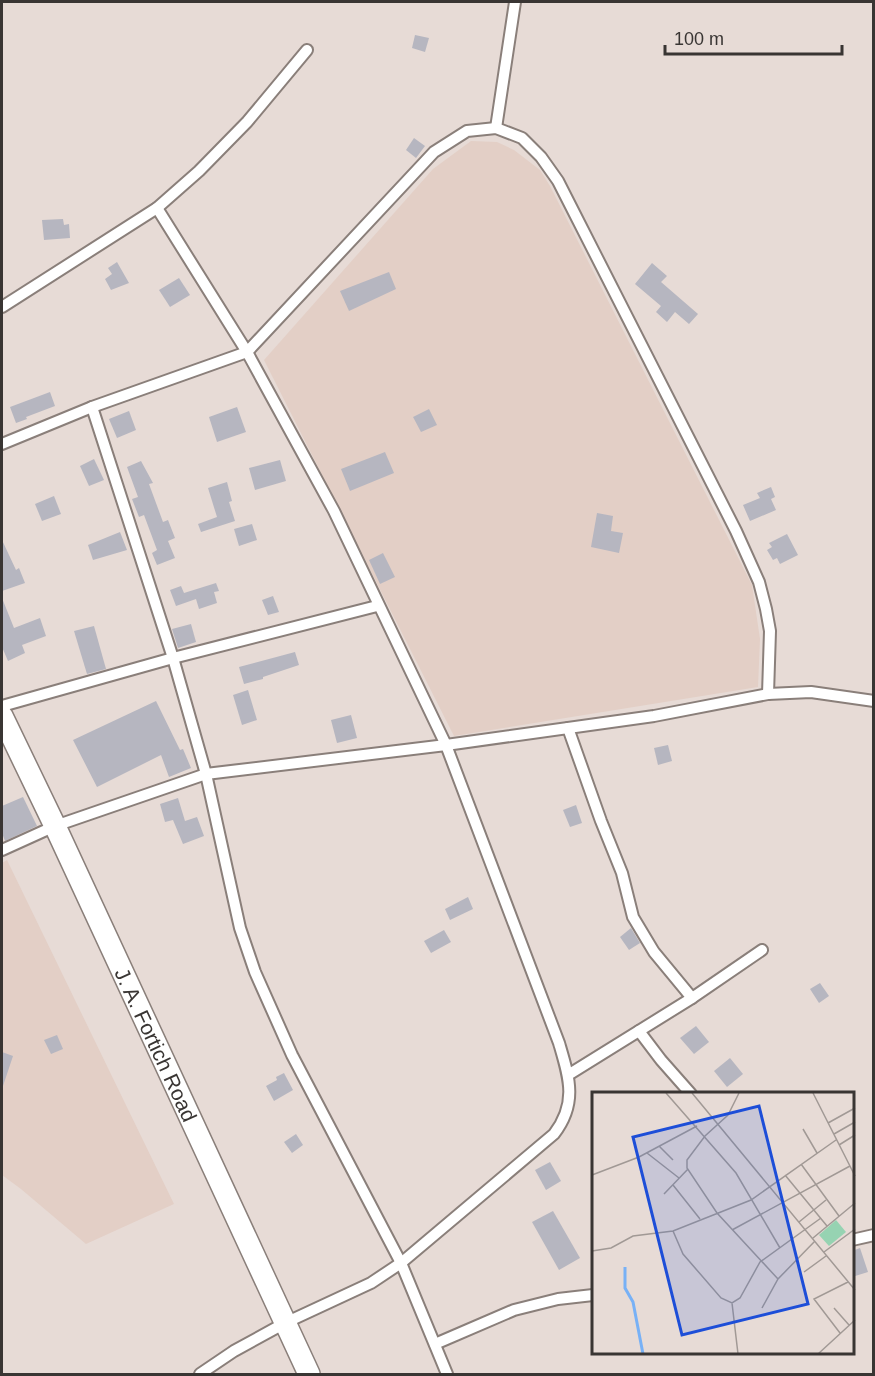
<svg xmlns="http://www.w3.org/2000/svg" width="875" height="1376" viewBox="0 0 875 1376" font-family="Helvetica,sans-serif">
  <style>
    .built { fill: #e3cfc6 }
    .building { fill: #b6b6c0 }
    .lines { fill: none; stroke-linecap: round; stroke-linejoin: round }
    .street-casing { stroke: #8a7f7a; stroke-width: 14 }
    .highway-casing { stroke: #8a7f7a; stroke-width: 24 }
    .street { stroke: #fff; stroke-width: 10 }
    .highway { stroke: #fff; stroke-width: 21 }
    .labels { text-anchor: middle; dominant-baseline: central; stroke-width: 5; stroke-linejoin: round; paint-order: stroke }
    .street-label { font-size: 21px; fill: #393533; stroke: #e7dbd6 }
    .inset-river { fill: none; stroke: #78b1f6; stroke-width: 3 }
    .inset-road { fill: none; stroke: #a19995; stroke-width: 1.5 }
    .view { fill: #1d4ed8; fill-opacity: 0.15; stroke: #1d4ed8; stroke-width: 3 }
    .inset-edge { fill: none; stroke: #393533; stroke-width: 3 }
  </style>
  <rect width="100%" height="100%" fill="#e7dbd6"/>
  <g class="built">
    <polygon points="471,141 497,142 514,150 540,170 550,186 752,585 760,639 758,687 454,736 264,360 433,169"/>
    <polygon points="7,860 174,1204 86,1244 21,1189 2,1175 2,863"/>
  </g>
  <g class="building">
    <polygon points="415,35 429,38 425,52 412,48"/>
    <polygon points="414,138 425,146 416,158 406,150"/>
    <polygon points="63,219 64,225 69,224 70,238 44,240 42,220"/>
    <polygon points="117,262 129,283 111,290 105,279 112,274 108,268"/>
    <polygon points="652,263 667,276 661,282 698,314 689,324 675,312 667,322 656,312 661,306 635,284"/>
    <polygon points="389,272 396,289 349,311 340,291"/>
    <polygon points="179,278 190,295 170,307 159,290"/>
    <polygon points="50,392 55,406 26,417 27,419 16,423 10,407"/>
    <polygon points="237,407 246,432 217,442 209,417"/>
    <polygon points="429,409 437,425 421,432 413,417"/>
    <polygon points="129,411 136,430 117,438 109,419"/>
    <polygon points="385,452 394,473 350,491 341,469"/>
    <polygon points="94,459 104,480 89,486 80,466"/>
    <polygon points="280,460 286,481 255,490 249,468"/>
    <polygon points="141,461 153,483 149,484 163,522 168,520 175,538 168,541 175,558 157,565 152,553 157,550 144,515 139,517 132,499 138,497 127,467"/>
    <polygon points="227,482 232,501 229,502 235,521 201,532 198,524 217,517 208,488"/>
    <polygon points="771,487 775,497 771,499 776,510 750,521 743,505 760,498 757,493"/>
    <polygon points="54,496 61,514 42,521 35,504"/>
    <polygon points="597,513 613,516 611,531 623,533 619,553 591,547"/>
    <polygon points="252,524 257,540 239,546 234,529"/>
    <polygon points="120,532 127,550 93,560 88,545"/>
    <polygon points="787,534 798,555 780,564 777,558 773,560 767,550 772,547 769,543"/>
    <polygon points="2,540 16,570 19,568 25,583 2,591"/>
    <polygon points="383,553 395,577 380,584 369,560"/>
    <polygon points="216,583 219,591 214,592 217,603 199,609 196,599 176,606 170,590 181,586 184,593"/>
    <polygon points="273,596 279,612 268,615 262,600"/>
    <polygon points="2,598 14,628 40,618 46,636 22,645 25,653 8,661 2,647"/>
    <polygon points="191,624 196,642 178,648 172,629"/>
    <polygon points="94,626 106,669 87,674 74,631"/>
    <polygon points="295,652 299,665 263,677 263,679 244,684 239,667"/>
    <polygon points="248,690 257,720 242,725 233,695"/>
    <polygon points="156,701 180,750 183,749 191,768 169,777 161,755 97,787 73,740"/>
    <polygon points="351,715 357,738 337,743 331,720"/>
    <polygon points="668,745 672,761 658,765 654,748"/>
    <polygon points="23,797 37,826 5,841 2,833 2,806"/>
    <polygon points="178,798 185,821 197,817 204,836 183,844 173,820 165,822 160,804"/>
    <polygon points="576,805 582,823 570,827 563,810"/>
    <polygon points="468,897 473,909 450,920 445,909"/>
    <polygon points="631,928 640,943 629,950 620,937"/>
    <polygon points="444,930 451,942 431,953 424,941"/>
    <polygon points="820,983 829,996 819,1003 810,989"/>
    <polygon points="696,1026 709,1042 694,1054 680,1038"/>
    <polygon points="57,1035 63,1049 51,1054 44,1040"/>
    <polygon points="2,1052 13,1056 3,1086 2,1085"/>
    <polygon points="730,1058 743,1074 727,1087 714,1071"/>
    <polygon points="284,1073 293,1090 274,1101 266,1086 277,1080 276,1077"/>
    <polygon points="296,1134 303,1145 292,1153 284,1142"/>
    <polygon points="550,1162 561,1181 546,1190 535,1170"/>
    <polygon points="553,1211 580,1258 559,1270 532,1222"/>
    <polygon points="860,1248 868,1272 852,1277 852,1251"/>
  </g>
  <g class="lines">
    <g class="street-casing">
      <g id="street">
        <polyline points="496,128 515,2"/>
        <path d="M 157,208 L 247,352 L 334,511 L 446,745 L 559,1043 C 569,1077 578,1103 554,1134 L 401,1263 L 371,1283 L 285,1323 L 234,1351 L 200,1374"/>
        <polyline points="2,307 157,208 199,171 247,122 307,50"/>
        <polyline points="92,407 173,658 206,774 240,928 255,972 292,1055 401,1263 447,1374"/>
        <polyline points="2,444 92,407 247,352 434,152 467,131 496,128 522,138 541,157 558,181 736,531 759,582 766,609 770,631 768,694"/>
        <polyline points="2,706 173,658 377,606"/>
        <polyline points="568,728 601,821 622,873 633,917 654,952 692,998"/>
        <polyline points="2,850 55,826 206,774 446,745 654,716 768,694 811,692 874,701"/>
        <polyline points="639,1031 661,1060 691,1094"/>
        <polyline points="568,1075 692,998 762,950"/>
        <polyline points="852,1240 874,1235"/>
        <polyline points="435,1344 514,1310 558,1299 593,1295"/>
      </g>
    </g>
    <g class="highway-casing">
      <g id="highway">
        <path id="s1" d="M 2,716 L 55,826 L 309,1374"/>
      </g>
    </g>
    <use href="#street" class="street"/>
    <use href="#highway" class="highway"/>
  </g>
  <g class="labels">
    <g class="street-label">
      <text stroke="none"><textPath href="#s1" startOffset="363">J. A. Fortich Road</textPath></text>
    </g>
  </g>
  <g transform="translate(592 1092)">
    <rect width="262" height="262" fill="#e7dbd6"/>
    <path d="M 244,128 L 254,140 L 237,154 L 227,143 Z" fill="#96d3b2"/>
    <path class="inset-river" d="M 33,175 L 33,196 L 41,210 L 51,262"/>
    <path class="inset-road" d="M 74,1 L 144,81 L 188,156M 100,1 L 263,198M 147,1 L 136,23 L 113,44 L 95,68 L 95,76 L 125,121 L 186,187M 221,1 L 263,84M 236,31 L 263,16M 211,37 L 225,61M 242,42 L 263,30M 247,53 L 263,43M 67,54 L 81,68M 55,61 L 87,86M 209,72 L 247,124M 0,83 L 47,65 L 105,34M 193,83 L 235,134M 81,93 L 108,127M 72,102 L 96,77M 207,130 L 234,108M 140,138 L 258,74M 81,139 L 91,162 L 129,206 L 140,211 L 148,206 L 168,170 L 229,126M 221,146 L 263,111M 0,159 L 19,156 L 41,144 L 81,139 L 159,108 L 244,48M 232,160 L 263,137M 212,180 L 234,164M 140,211 L 146,262M 170,216 L 186,187 L 223,149M 242,216 L 257,233M 248,241 L 222,207 L 256,190M 226,262 L 263,228"/>
    <path class="view" d="M 167,14 L 216,212 L 90,243 L 41,45 Z"/>
    <rect width="262" height="262" class="inset-edge"/>
  </g>
  <rect width="875" height="1376" fill="none" stroke="#393533" stroke-width="6"/>
  <path d="M665 45v9h177v-9" fill="none" stroke="#393533" stroke-width="3"/>
  <text x="674" y="45" font-size="18" fill="#393533" stroke="#e7dbd6" stroke-width="4.5" paint-order="stroke">100 m</text>
</svg>
